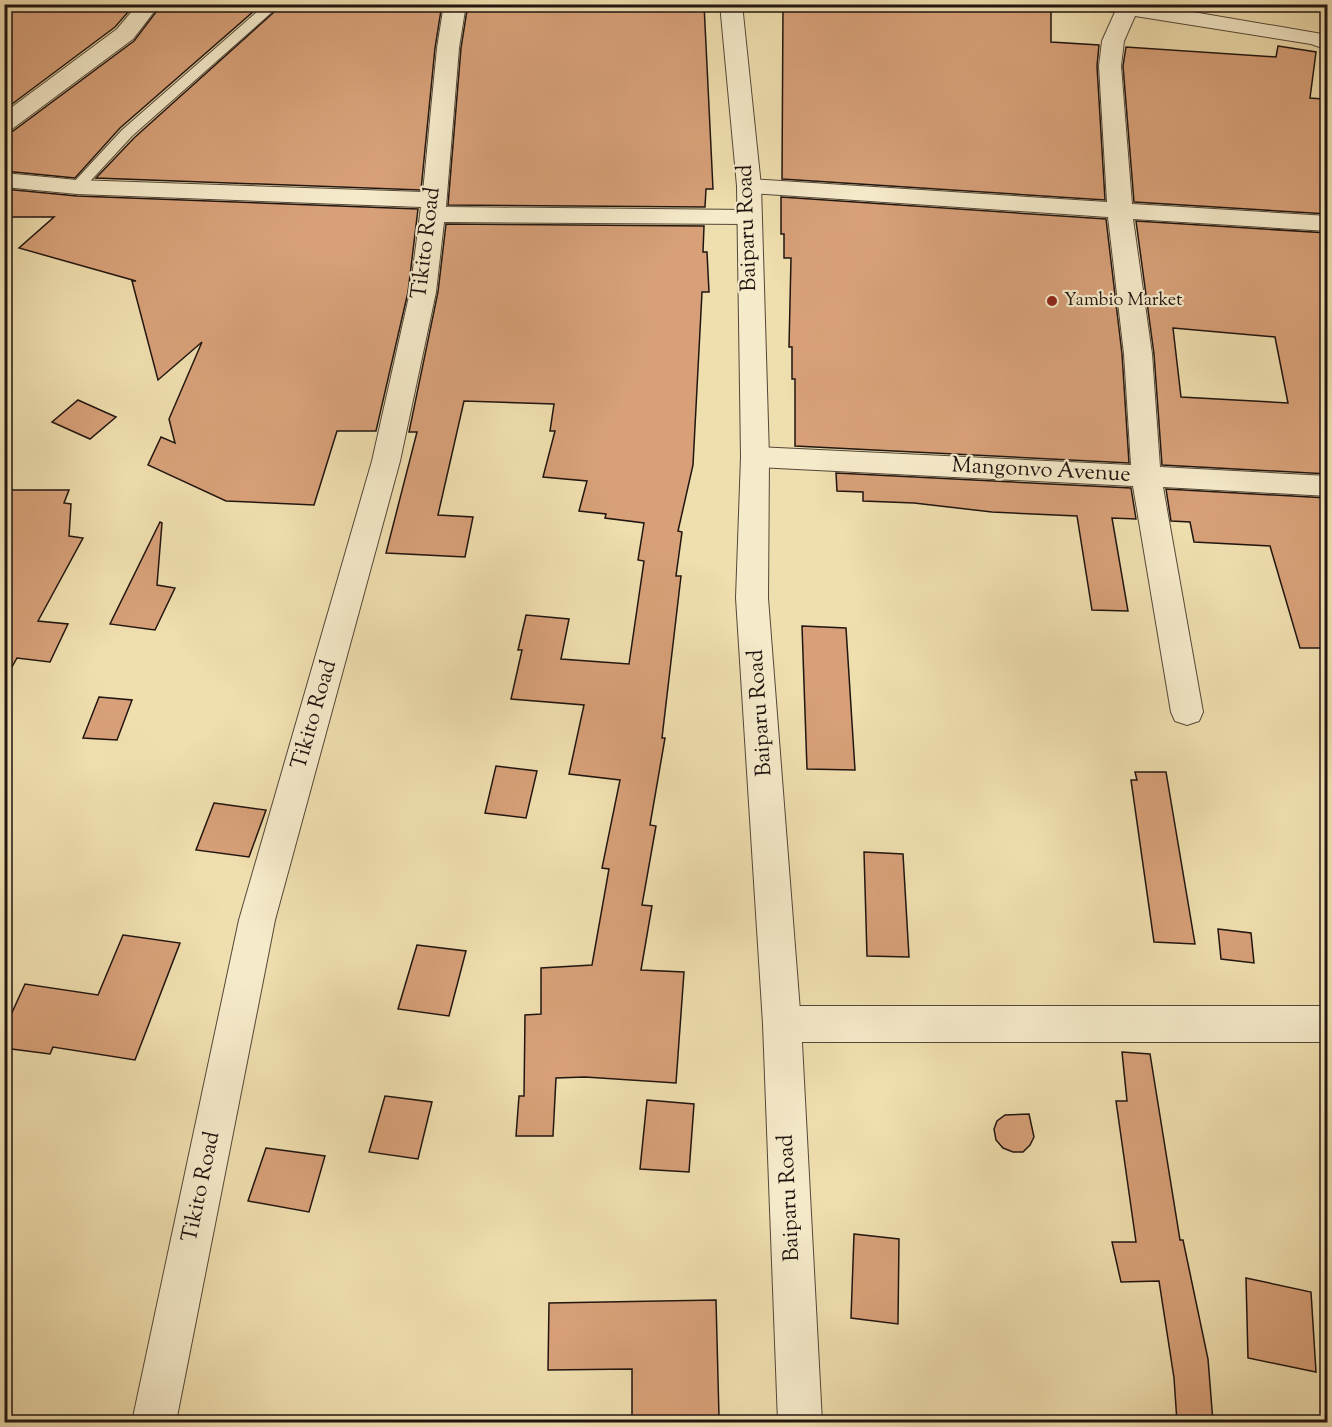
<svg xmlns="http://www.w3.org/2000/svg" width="1332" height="1427" viewBox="0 0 1332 1427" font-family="'Sorts Mill Goudy',serif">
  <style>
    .building { fill: #d7a078; stroke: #201510; stroke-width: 1.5; fill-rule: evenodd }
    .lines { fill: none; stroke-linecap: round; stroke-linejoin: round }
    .service-casing { stroke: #544738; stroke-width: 2 }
    .minor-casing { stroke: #544738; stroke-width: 2 }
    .tertiary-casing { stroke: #544738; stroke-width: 2 }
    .service { fill: #f5eaca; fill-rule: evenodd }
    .minor { fill: #f5eaca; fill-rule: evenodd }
    .tertiary { fill: #f5eaca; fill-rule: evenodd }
    .poi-dot { fill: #8f2418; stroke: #f5eaca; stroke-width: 2 }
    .labels { text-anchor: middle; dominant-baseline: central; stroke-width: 4.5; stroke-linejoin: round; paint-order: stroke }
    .far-poi-label { font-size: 18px; fill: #201510; stroke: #f5eaca; text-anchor: start }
    .street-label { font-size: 22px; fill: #201510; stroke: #f5eaca }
  </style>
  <rect width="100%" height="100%" fill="#efdeae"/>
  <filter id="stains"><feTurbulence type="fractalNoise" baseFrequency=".00333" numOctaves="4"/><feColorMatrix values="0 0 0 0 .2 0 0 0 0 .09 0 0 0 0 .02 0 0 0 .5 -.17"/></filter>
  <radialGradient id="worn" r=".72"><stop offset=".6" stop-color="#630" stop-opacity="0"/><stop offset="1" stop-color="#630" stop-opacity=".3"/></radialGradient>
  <g class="building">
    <polygon points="7,4 135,4 115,27 4,110"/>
    <polygon points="162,4 262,4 120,128 75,178 4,171 4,133 13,131 134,41"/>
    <polygon points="283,4 442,4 435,48 421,190 96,178 134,138"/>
    <polygon points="468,4 704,4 713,189 706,189 705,207 448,205 461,48"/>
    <polygon points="783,4 1051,4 1051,42 1099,45 1097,66 1105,200 782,179"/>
    <polygon points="1278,46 1316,52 1310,98 1323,99 1328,117 1328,214 1134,202 1123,66 1126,47 1276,57"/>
    <polygon points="4,189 77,196 418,209 408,292 376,431 337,431 314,505 226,501 148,465 161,437 175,443 169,419 202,342 158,380 132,281 136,281 19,248 54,217 4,217"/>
    <polygon points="781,197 1106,219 1122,354 1129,463 795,446 795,379 792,379 792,347 789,347 791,258 784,258 784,234 781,234"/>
    <path d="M 1136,221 L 1328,233 L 1328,474 L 1162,465 L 1154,354 ZM 1173,328 L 1275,337 L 1288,403 L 1181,397 Z"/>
    <polygon points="446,224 704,226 703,252 707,252 709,292 702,292 693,465 678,531 682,532 676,576 681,576 662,738 665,738 650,825 656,826 642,905 652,906 641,970 684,972 676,1083 585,1077 556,1078 553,1136 516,1136 519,1096 524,1096 525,1015 541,1014 541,968 592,965 609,869 602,868 620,780 569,774 584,705 511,699 522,650 518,650 526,615 569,619 561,659 629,664 644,561 638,560 644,523 605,518 606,514 579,511 587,481 543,477 555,431 550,431 554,404 464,401 438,515 473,517 465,557 386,553 417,432 409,432 438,292"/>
    <polygon points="78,400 116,417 90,439 52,422"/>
    <polygon points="836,473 1131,488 1136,519 1112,518 1128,611 1092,610 1077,516 992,512 914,503 863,501 863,492 837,491"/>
    <polygon points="1166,489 1328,498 1328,648 1300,648 1270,546 1194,542 1190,522 1171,521"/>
    <polygon points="4,490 69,490 64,503 71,504 69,536 83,538 38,621 68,624 50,662 17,658 4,681"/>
    <polygon points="160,522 162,523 157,585 175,588 155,630 110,624"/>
    <polygon points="802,626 846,628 855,770 807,769"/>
    <polygon points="99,697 132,700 117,740 83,738"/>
    <polygon points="496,766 537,771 526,818 485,813"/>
    <polygon points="1135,772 1166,772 1195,944 1154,942 1131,780 1137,780"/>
    <polygon points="214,803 266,810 249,857 196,850"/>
    <polygon points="864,852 903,854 909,957 867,956"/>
    <polygon points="1218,929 1251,933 1254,963 1221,959"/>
    <polygon points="123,935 180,943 135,1060 53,1047 50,1054 4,1048 4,1030 25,984 98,995"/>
    <polygon points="417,945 466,951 449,1016 398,1009"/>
    <polygon points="1122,1052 1150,1054 1180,1240 1183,1240 1208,1359 1213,1422 1177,1422 1174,1378 1159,1281 1121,1282 1112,1242 1136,1242 1116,1101 1127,1101"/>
    <polygon points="385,1096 432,1102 418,1159 369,1152"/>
    <polygon points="647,1100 694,1104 689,1172 640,1169"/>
    <polygon points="1029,1114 1034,1137 1030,1145 1023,1152 1013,1152 1003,1148 996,1140 994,1129 997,1121 1005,1115"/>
    <polygon points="266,1148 325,1156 309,1212 248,1201"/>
    <polygon points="854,1234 899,1239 898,1324 851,1318"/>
    <polygon points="1246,1278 1311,1292 1316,1372 1248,1358"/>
    <polygon points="716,1300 719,1417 632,1418 632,1369 548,1370 549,1303"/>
  </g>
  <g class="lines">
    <g class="service-casing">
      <polygon id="service" points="266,4 281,4 132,136 82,190 72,190 69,187 72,184 122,130"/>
    </g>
    <g class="minor-casing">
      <g id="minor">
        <polygon points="138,4 160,4 133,39 12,129 4,131 4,113 117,29"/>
        <polygon points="444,4 466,4 459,48 446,207 748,210 757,212 760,217 757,222 748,224 444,222 436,292 400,461 275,920 176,1422 132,1422 239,920 372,461 410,292 421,207 77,194 4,187 4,173 77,180 423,192 437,48"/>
        <polygon points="1093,4 1146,4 1328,35 1328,50 1311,44 1135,16 1124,41 1121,66 1132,204 1328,216 1328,231 1133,219 1152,354 1160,467 1328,476 1328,496 1163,487 1203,712 1199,721 1187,725 1175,721 1171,712 1133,486 755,467 745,464 741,457 745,450 755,447 1131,465 1124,354 1108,217 749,193 740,191 737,186 740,181 749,179 1107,202 1099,66 1102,41 1115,12 1095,9"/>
        <polygon points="782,1006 1328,1006 1328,1042 782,1042 769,1036 763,1024 769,1012"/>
      </g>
    </g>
    <g class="tertiary-casing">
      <polygon id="tertiary" points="720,4 742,4 761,186 769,457 768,598 801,1024 822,1422 778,1422 763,1024 736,598 741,457 737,186"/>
    </g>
    <use href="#service" class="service"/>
    <use href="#minor" class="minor"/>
    <use href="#tertiary" class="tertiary"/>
  </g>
  <circle class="poi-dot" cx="1052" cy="301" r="6"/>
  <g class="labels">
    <g class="far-poi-label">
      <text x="1064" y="301">Yambio Market</text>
    </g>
    <g class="street-label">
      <text transform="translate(748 228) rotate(-92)">Baiparu Road</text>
      <text transform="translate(427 243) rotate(-83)">Tikito Road</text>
      <text transform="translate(1041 471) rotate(3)">Mangonvo Avenue</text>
      <text transform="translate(761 713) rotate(-94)">Baiparu Road</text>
      <text transform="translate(315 715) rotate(-74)">Tikito Road</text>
      <text transform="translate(202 1187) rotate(-78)">Tikito Road</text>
      <text transform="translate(790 1198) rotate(-93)">Baiparu Road</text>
    </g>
  </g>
  <rect width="1332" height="1427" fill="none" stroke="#efdeae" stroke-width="24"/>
  <rect x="6" y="6" width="1320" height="1415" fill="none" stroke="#201510" stroke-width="3"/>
  <rect x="12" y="12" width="1308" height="1403" fill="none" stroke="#201510" stroke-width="1.5"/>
  <rect width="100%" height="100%" filter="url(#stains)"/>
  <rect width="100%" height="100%" fill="url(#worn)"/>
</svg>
